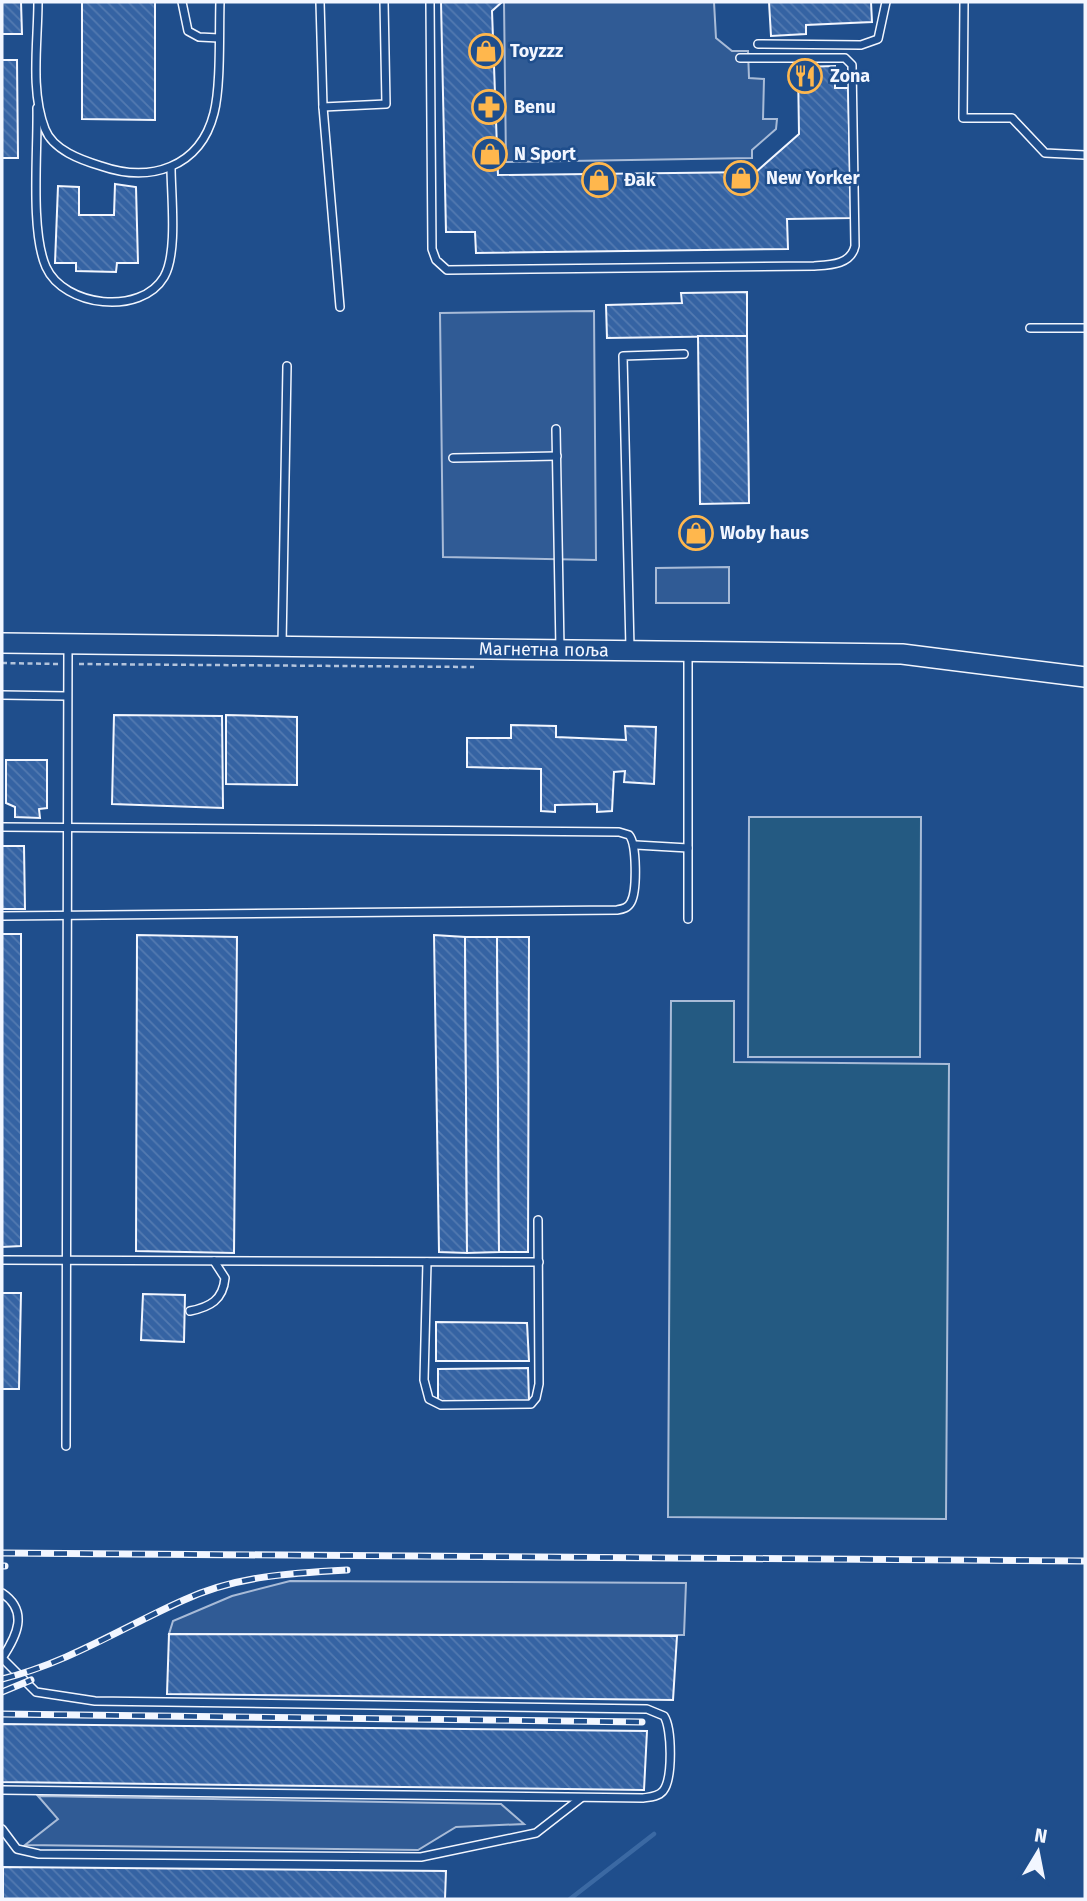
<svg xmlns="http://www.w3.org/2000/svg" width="1087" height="1901" viewBox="0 0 1087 1901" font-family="'Fira Sans',sans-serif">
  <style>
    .grass { fill: #245a82; stroke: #a8bbd7; stroke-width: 2 }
    .parking { fill: #305b95; stroke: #a8bbd7; stroke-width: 2 }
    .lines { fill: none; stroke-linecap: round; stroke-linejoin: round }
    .stream { stroke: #3b69a3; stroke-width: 4.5 }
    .building { fill: url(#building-back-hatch); stroke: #f2f6ff; stroke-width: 2 }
    .lane-casing { stroke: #f2f6ff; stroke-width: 10 }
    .secondary-casing { stroke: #f2f6ff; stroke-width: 22 }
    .path { stroke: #b3c4dc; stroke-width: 2.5; stroke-dasharray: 5 3.5; stroke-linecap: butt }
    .lane { stroke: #1f4e8c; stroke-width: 7 }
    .secondary { stroke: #1f4e8c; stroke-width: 19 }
    .rail-casing { stroke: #f2f6ff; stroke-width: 7 }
    .rail { stroke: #1f4e8c; stroke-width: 4.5; stroke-dasharray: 13; stroke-linecap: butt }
    .labels { text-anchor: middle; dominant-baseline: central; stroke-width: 5; stroke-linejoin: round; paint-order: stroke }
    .poi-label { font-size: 18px; font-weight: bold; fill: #f2f6ff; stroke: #1f4e8c; text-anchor: start }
    .street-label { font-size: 18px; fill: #f2f6ff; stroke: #1f4e8c }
  </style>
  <defs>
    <pattern id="building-back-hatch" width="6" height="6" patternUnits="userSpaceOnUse" patternTransform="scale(1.75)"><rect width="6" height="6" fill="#3563a3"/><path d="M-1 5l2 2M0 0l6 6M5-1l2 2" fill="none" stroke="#537ab1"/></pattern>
  </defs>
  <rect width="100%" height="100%" fill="#1f4e8c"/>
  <g class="grass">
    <polygon points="749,817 921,817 920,1057 748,1057"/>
    <polygon points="671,1001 734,1001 734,1062 949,1064 946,1519 668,1517"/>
  </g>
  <g class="parking">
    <polygon points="504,2 714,2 716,38 732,51 748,51 749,78 764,79 763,119 777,119 776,129 752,150 752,158 506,162"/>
    <polygon points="594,311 596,560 443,557 440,313"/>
    <polygon points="729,567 729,603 656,603 656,568"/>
    <polygon points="290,1581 686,1583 684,1635 169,1634 173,1621 232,1596"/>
    <polygon points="38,1796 501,1804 524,1824 456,1827 418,1850 25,1845 58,1819"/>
  </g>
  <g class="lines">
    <polyline class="stream" points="570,1899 654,1834"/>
  </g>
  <g class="building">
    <polygon points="2,2 21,2 22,34 2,34"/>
    <polygon points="82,2 155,2 155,120 82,119"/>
    <polygon points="441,2 502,2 492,11 498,175 756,172 799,134 798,67 835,66 835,88 848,88 851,218 787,219 788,249 476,253 475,232 446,232"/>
    <polygon points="769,2 871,2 872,22 806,25 806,34 771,36"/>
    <polygon points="2,60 17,60 18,158 2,158"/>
    <polygon points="115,184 136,187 138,263 117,263 116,272 76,271 76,263 55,263 58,186 79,187 79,215 114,215"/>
    <polygon points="747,292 747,336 607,338 606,305 682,303 681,293"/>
    <polygon points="698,336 747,336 749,503 700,504"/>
    <polygon points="114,715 222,716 223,808 112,804"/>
    <polygon points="226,715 297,717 297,785 226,784"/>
    <polygon points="511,725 556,726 556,737 626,740 625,726 656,727 654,784 624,782 625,771 614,772 612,811 597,812 597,804 555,805 555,812 541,811 541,769 467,767 467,738 511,738"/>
    <polygon points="6,760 47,760 47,808 39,809 40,818 15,817 15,807 6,803"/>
    <polygon points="2,846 24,846 25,909 2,909"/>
    <polygon points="2,934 21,934 21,1246 2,1247"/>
    <polygon points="137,935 237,937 234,1253 136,1251"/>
    <polygon points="434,935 465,937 467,1253 439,1252"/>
    <polygon points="465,937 497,937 499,1252 467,1253"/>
    <polygon points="497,937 529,937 528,1252 499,1252"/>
    <polygon points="2,1293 21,1293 19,1389 2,1389"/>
    <polygon points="143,1294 185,1295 184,1342 141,1340"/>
    <polygon points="436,1322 527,1323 529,1361 436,1361"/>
    <polygon points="528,1368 529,1401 438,1401 438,1369"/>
    <polygon points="169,1634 677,1636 673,1700 167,1694"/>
    <polygon points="2,1724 647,1731 644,1790 2,1782"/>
    <polygon points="3,1867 446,1871 445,1899 3,1899"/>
  </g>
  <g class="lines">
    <g class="lane-casing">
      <g id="lane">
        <path d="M 38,2 C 38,42 30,91 45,129 C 53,150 81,160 101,166 C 150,183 200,168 214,113 C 221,86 219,32 220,2"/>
        <polyline points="182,2 188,31 199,37 219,38"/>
        <polyline points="320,2 323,107 340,307"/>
        <path d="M 430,2 L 432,249 L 436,260 L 447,270 L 814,266 C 829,265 851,265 855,246 L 852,65 L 845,58 L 740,58"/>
        <polyline points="964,2 963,118 1012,118 1045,153 1085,155"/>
        <polyline points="758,44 861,45 878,39 886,2"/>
        <polyline points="323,107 386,104 384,2"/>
        <path d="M 37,108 C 38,150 30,231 46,267 C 64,307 141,316 164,277 C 178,253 171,195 171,167"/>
        <polyline points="1030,328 1085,328"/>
        <polyline points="556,429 560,649"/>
        <polyline points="453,458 557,456"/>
        <polyline points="282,645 287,366"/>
        <polyline points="630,648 623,356 684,354"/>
        <polyline points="2,695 67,696"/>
        <path d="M 2,827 L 619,832 L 629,835 C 637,844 637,891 631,902 C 628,908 623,909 617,910 L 2,916"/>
        <polyline points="636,845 688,848"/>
        <polyline points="688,919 688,653"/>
        <polyline points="2,1260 539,1262"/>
        <polyline points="427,1262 424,1380 429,1399 441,1405 531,1404 536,1398 539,1384 538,1220"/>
        <path d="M 190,1311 C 210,1307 223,1300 225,1278 L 214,1261"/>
        <polyline points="66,1446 68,645"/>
        <path d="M 2,1593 C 29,1611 17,1636 2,1658"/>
        <path d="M 2,1658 L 36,1692 L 95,1701 L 647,1709 L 664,1716 C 672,1728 673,1779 663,1791 C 658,1797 650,1797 643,1798 L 2,1790"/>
        <polyline points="2,1685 22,1678"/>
        <polyline points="2,1829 17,1849 39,1854 421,1857 536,1833 581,1798"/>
      </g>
    </g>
    <g class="secondary-casing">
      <g id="secondary">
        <path id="s1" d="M 2,643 L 902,654 L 1085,677"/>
      </g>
    </g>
    <g class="path">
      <polyline points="2,663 58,664"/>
      <polyline points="79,664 474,667"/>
    </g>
    <use href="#lane" class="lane"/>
    <use href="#secondary" class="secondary"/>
    <g class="rail-casing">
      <g id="rail">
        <polyline points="2,1553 1085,1561"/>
        <polyline points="2,1566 5,1566"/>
        <path d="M 2,1679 C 68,1663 123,1627 184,1600 C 236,1576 291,1573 347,1570"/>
        <polyline points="2,1692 31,1680"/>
        <polyline points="2,1714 642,1722"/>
      </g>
    </g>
    <use href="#rail" class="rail"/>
  </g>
  <defs>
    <g id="shop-ring" transform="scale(1.75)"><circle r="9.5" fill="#1f4e8c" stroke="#ffb74d" stroke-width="1.5"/><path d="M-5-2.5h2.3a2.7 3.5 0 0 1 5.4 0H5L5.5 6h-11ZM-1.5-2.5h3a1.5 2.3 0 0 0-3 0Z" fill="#ffb74d"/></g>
    <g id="restaurant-ring" transform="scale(1.75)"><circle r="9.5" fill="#1f4e8c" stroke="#ffb74d" stroke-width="1.5"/><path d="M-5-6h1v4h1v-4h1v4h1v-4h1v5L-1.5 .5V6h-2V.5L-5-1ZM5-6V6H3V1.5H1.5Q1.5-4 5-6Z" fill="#ffb74d"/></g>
    <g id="pharmacy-ring" transform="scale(1.75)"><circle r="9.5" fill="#1f4e8c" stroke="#ffb74d" stroke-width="1.5"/><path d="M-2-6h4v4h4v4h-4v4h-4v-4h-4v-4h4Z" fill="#ffb74d"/></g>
  </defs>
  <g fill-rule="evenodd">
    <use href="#shop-ring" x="486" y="51"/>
    <use href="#restaurant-ring" x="805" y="76"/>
    <use href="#pharmacy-ring" x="489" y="107"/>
    <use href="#shop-ring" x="490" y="154"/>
    <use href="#shop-ring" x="741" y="178"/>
    <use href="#shop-ring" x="599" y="180"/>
    <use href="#shop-ring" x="696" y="533"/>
  </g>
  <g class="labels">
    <g class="poi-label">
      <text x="510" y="51">Toyzzz</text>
      <text x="830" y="76">Zona</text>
      <text x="514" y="107">Benu</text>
      <text x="514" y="154">N Sport</text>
      <text x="766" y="178">New Yorker</text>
      <text x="624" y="180">Đak</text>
      <text x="720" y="533">Woby haus</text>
    </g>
    <g class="street-label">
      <text stroke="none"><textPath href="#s1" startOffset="542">Магнетна поља</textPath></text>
    </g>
  </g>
  <rect width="1087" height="1901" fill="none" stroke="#f2f6ff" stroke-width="7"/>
  <g transform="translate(1038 1852) rotate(10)" stroke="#1f4e8c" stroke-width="5" paint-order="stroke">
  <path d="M0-5L12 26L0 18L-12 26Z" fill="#f2f6ff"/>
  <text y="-10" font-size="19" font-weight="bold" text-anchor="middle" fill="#f2f6ff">N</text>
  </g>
</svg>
